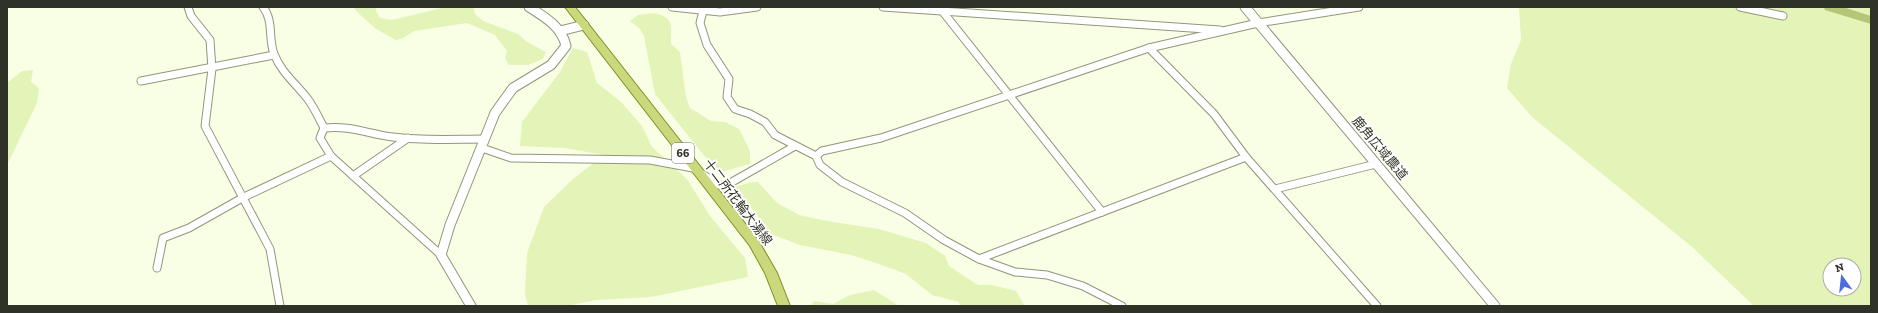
<svg xmlns="http://www.w3.org/2000/svg" width="1878" height="313" viewBox="0 0 1878 313" font-family="'Zilla Slab','Noto Sans JP',serif">
  <style>
    .green { fill: #e4f3b7; fill-rule: evenodd }
    .lines { fill: none; stroke-linecap: round; stroke-linejoin: round }
    .river { fill: #b5c678; fill-rule: evenodd }
    .minor-casing { stroke: #90977a; stroke-width: 9 }
    .tertiary-casing { stroke: #90977a; stroke-width: 11 }
    .primary-casing { stroke: #7e8e25; stroke-width: 2 }
    .minor { stroke: #fff; stroke-width: 7 }
    .tertiary { stroke: #fff; stroke-width: 9 }
    .primary { fill: #cbd97c; fill-rule: evenodd }
    .labels { text-anchor: middle; dominant-baseline: central; stroke-width: 4; stroke-linejoin: round; paint-order: stroke }
    .shield { fill: #fff; stroke: #6d7067; stroke-width: 1 }
    .shield-label { font-size: 12px; font-weight: bold; fill: #2f3226 }
    .street-label { font-size: 13px; fill: #2f3226; stroke: #fff }
  </style>
  <rect width="100%" height="100%" fill="#f8ffe5"/>
  <g class="green">
    <polygon points="355,7 376,7 376,11 380,18 392,20 446,7 473,7 475,14 483,21 518,34 527,42 546,52 543,59 528,65 509,65 505,58 507,51 495,35 467,23 414,31 403,38 396,40 376,29 355,10"/>
    <path d="M 1519,7 L 1871,7 L 1871,306 L 1754,306 L 1691,246 L 1532,117 L 1507,88 L 1511,64 L 1521,40 ZM 1830,265 L 1854,265 L 1854,289 L 1830,289 Z"/>
    <path d="M 654,13 C 675,18 671,25 671,44 L 680,52 L 686,97 L 690,108 L 711,121 L 725,122 L 739,129 L 750,151 L 750,164 L 718,173 L 655,94 L 644,36 L 640,29 L 630,21 L 638,15 Z"/>
    <polygon points="573,48 587,52 597,83 621,102 642,126 652,147 687,179 710,216 745,258 748,277 651,297 596,300 567,306 528,306 525,295 527,253 544,207 573,179 604,155 565,148 520,146 522,122 560,72"/>
    <polygon points="33,70 31,82 39,88 37,103 7,165 7,83 22,71"/>
    <polygon points="751,182 758,182 777,203 799,215 827,221 879,229 926,243 945,256 949,266 978,285 992,285 1016,291 1025,306 960,306 959,302 932,295 906,274 876,263 851,255 800,245 771,234 735,187"/>
    <polygon points="874,290 899,306 811,305 814,301 833,304 850,295"/>
  </g>
  <g class="lines">
    <polygon class="river" points="1824,7 1843,7 1871,16 1871,24 1825,10"/>
    <g class="minor-casing">
      <g id="minor">
        <polyline points="188,7 191,16 210,40 212,69 205,126 270,249 280,306"/>
        <path d="M 263,7 C 274,21 268,38 274,54 C 281,72 296,84 307,98 C 314,107 319,118 324,128 L 320,138 L 331,156 L 441,255"/>
        <polyline points="672,7 720,12 757,7"/>
        <polyline points="883,7 1220,30"/>
        <polyline points="1740,7 1783,16"/>
        <polyline points="703,11 700,23 707,45 729,79 727,97 735,109 750,114 765,122 775,135 816,156 820,165 842,182 905,213 944,240 979,259 1015,272 1047,275 1083,286 1122,306"/>
        <polyline points="943,12 1102,212"/>
        <polyline points="1149,48 1214,114 1246,157 1377,306"/>
        <polyline points="141,81 274,55"/>
        <path d="M 324,128 C 350,125 368,134 393,137 C 423,141 455,139 485,139"/>
        <polyline points="482,148 511,158 650,160 693,168 719,185 725,186 795,146"/>
        <polyline points="816,156 822,151 881,138 1149,48 1258,23 1359,7"/>
        <polyline points="353,176 408,138"/>
        <polyline points="1275,189 1376,164"/>
        <polyline points="979,259 1246,157"/>
        <polyline points="157,268 163,238 189,228 244,197 331,156"/>
      </g>
    </g>
    <g class="tertiary-casing">
      <g id="tertiary">
        <polyline points="1245,7 1495,306"/>
        <polyline points="560,31 584,25"/>
        <path d="M 471,306 L 441,255 L 450,225 L 495,113 L 513,88 L 551,65 L 566,46 C 562,27 545,17 529,7"/>
      </g>
    </g>
    <g class="primary-casing">
      <polygon id="primary" points="565,7 575,7 758,240 777,273 790,306 778,306 765,273 750,246"/>
    </g>
    <use href="#minor" class="minor"/>
    <use href="#tertiary" class="tertiary"/>
    <use href="#primary" class="primary"/>
  </g>
  <g class="labels">
    <rect class="shield" x="672" y="143" width="22" height="20" rx="3"/>
    <g class="shield-label">
      <text x="683" y="153">66</text>
    </g>
    <g class="street-label">
      <text transform="translate(1380 148) rotate(50)">鹿角広域農道</text>
      <text transform="translate(738 202) rotate(53)">十二所花輪大湯線</text>
    </g>
  </g>
  <rect width="1878" height="313" fill="none" stroke="#2f3226" stroke-width="16"/>
  <g transform="translate(1842 277) rotate(345)"><circle r="19" fill="#ffffff" stroke="#acada8"/>
  <path d="M0-3L7 15L0 10L-7 15Z" fill="#4d6ce1"/>
  <text y="-6" font-size="11" font-weight="bold" text-anchor="middle" fill="#2f3226">N</text>
  </g>
</svg>
